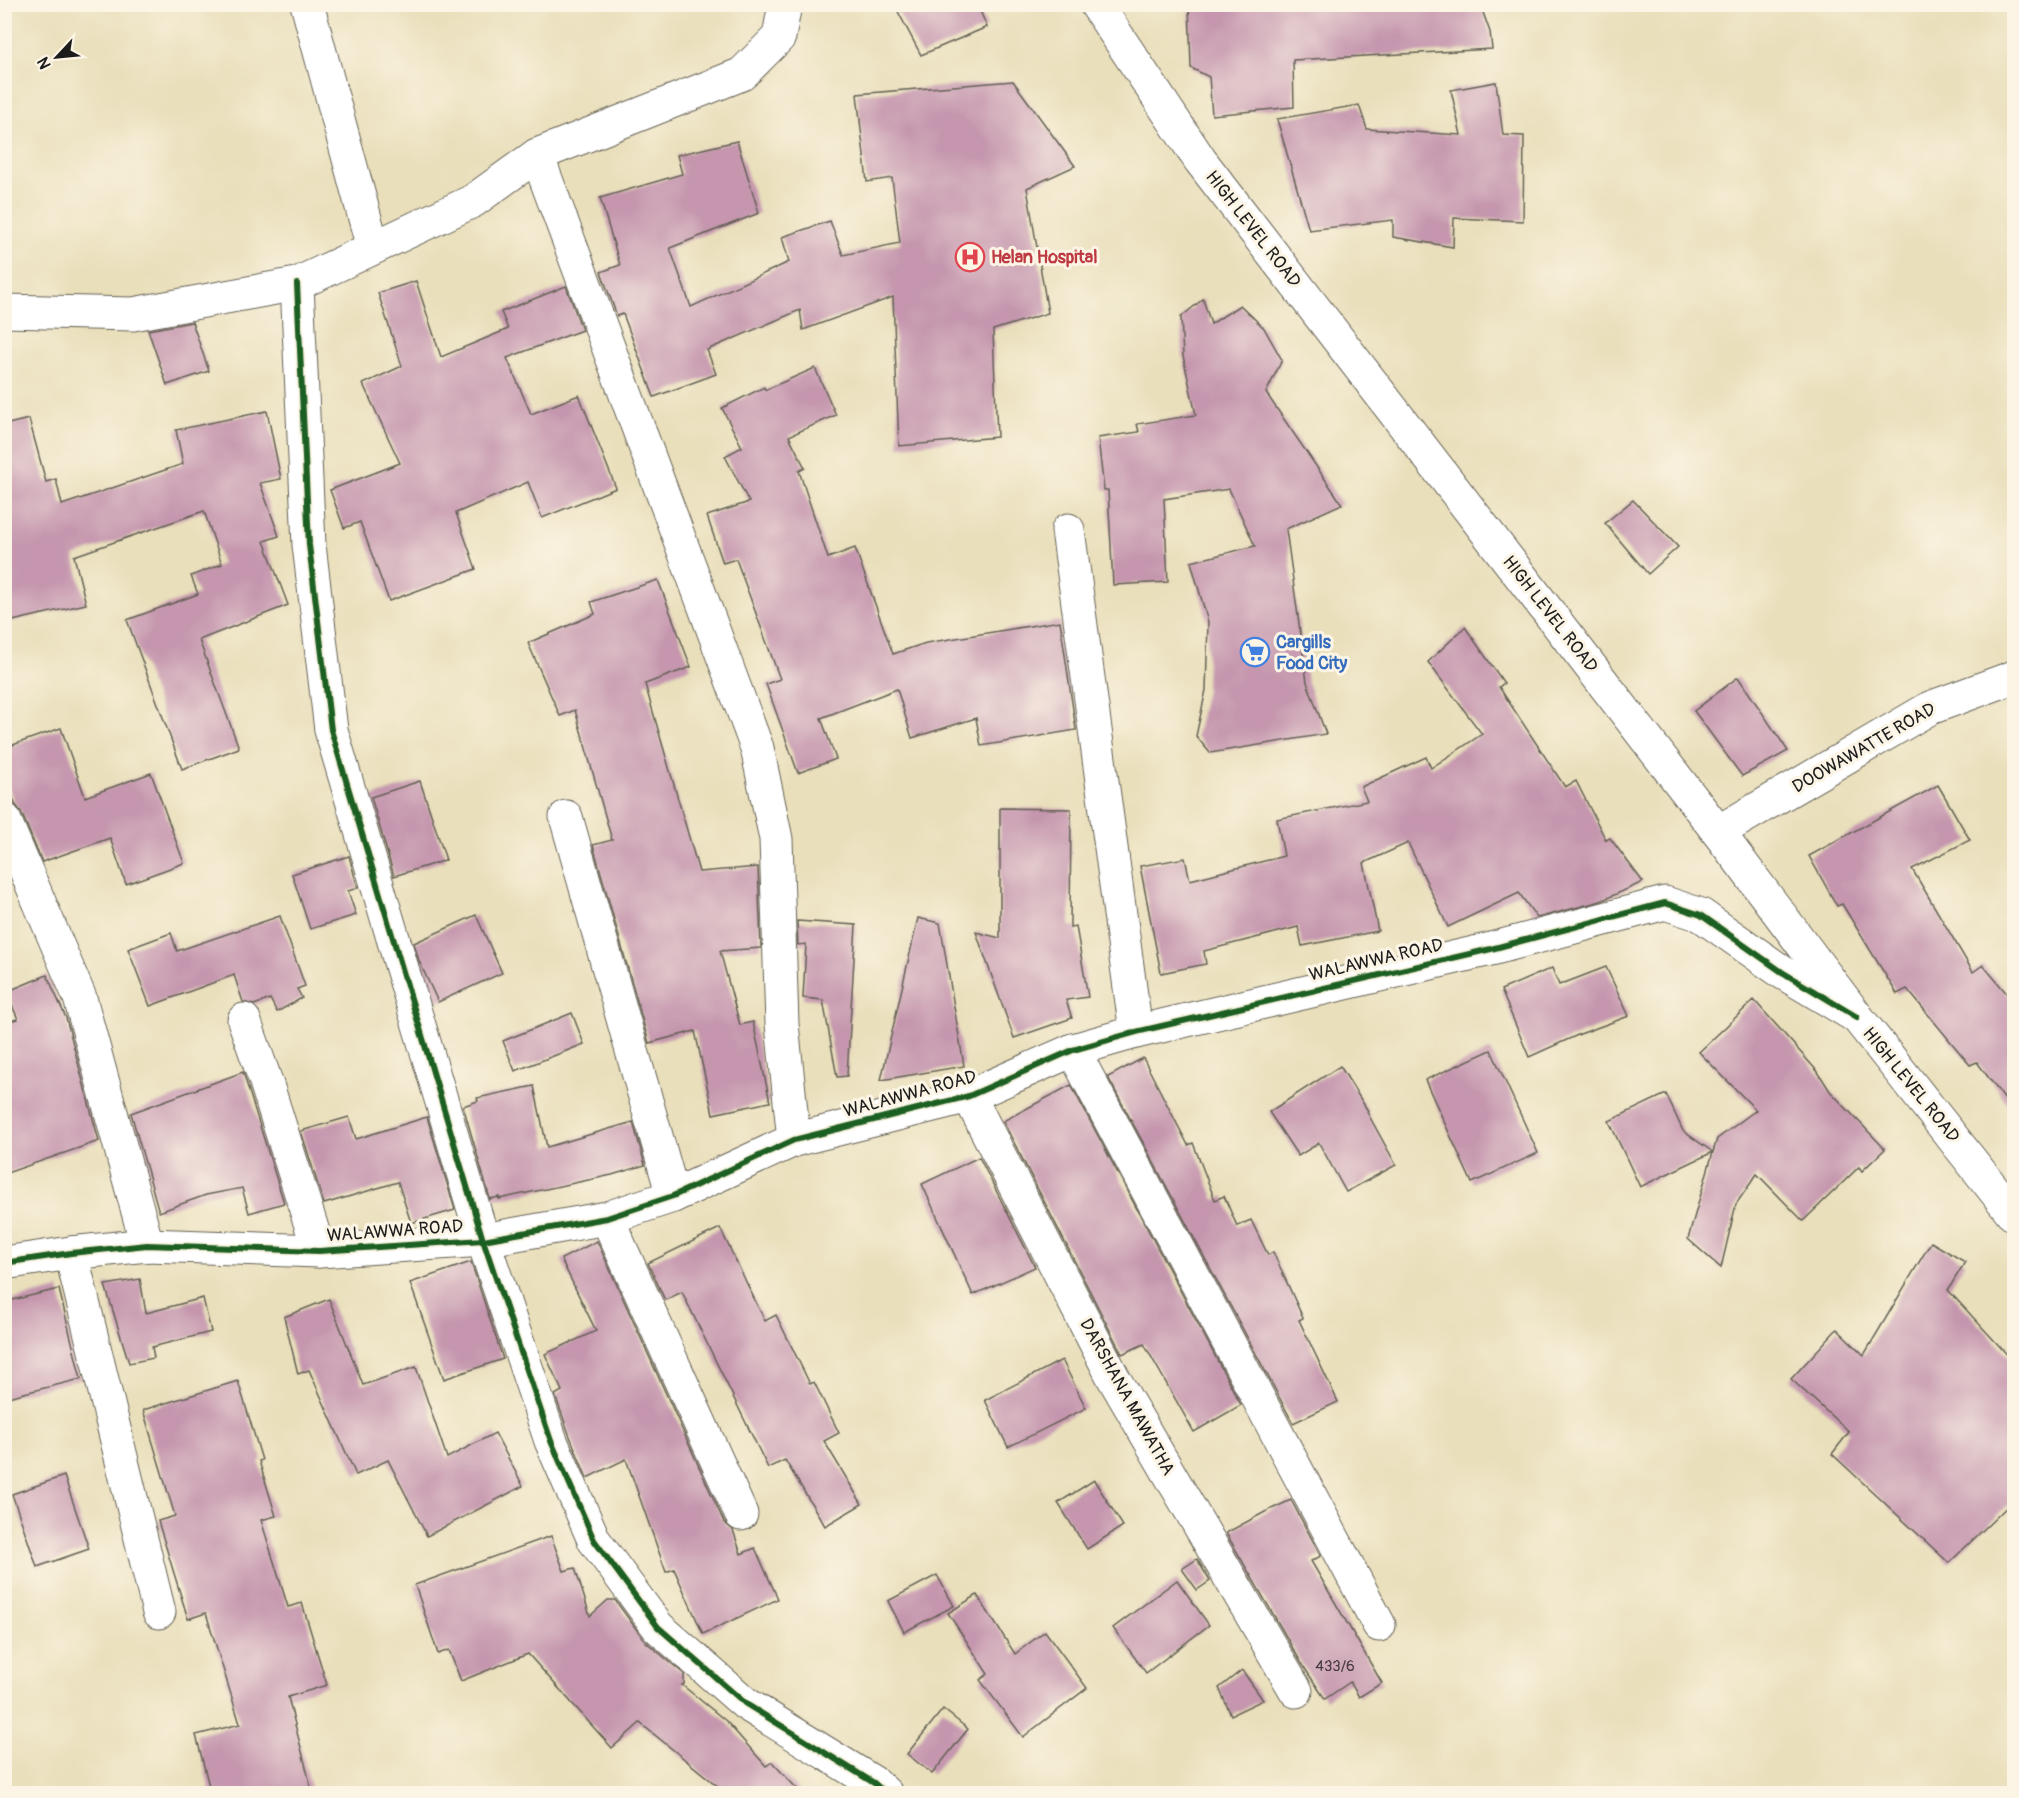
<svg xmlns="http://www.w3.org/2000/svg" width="2019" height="1798" viewBox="0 0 2019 1798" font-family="Pangolin,sans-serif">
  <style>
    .building { fill: #c596ae }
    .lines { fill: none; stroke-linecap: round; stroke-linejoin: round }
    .street-casing { stroke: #646054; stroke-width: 35 }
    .highway-casing { stroke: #646054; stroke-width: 35 }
    .street { stroke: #fff; stroke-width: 33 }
    .highway { stroke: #fff; stroke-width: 33 }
    .cycleway-casing { stroke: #fcf5e5; stroke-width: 10 }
    .cycleway { stroke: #1b5e20; stroke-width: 6 }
    .labels { text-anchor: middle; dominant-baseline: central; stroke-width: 6; stroke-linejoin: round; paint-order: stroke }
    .number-label { font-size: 15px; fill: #463a40 }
    .street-label { font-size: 18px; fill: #1c1c1c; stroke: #fcf5e5 }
    .health-label { font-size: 18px; font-weight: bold; fill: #be3a42; stroke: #fcf5e5; text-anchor: start }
    .shop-label { font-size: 18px; font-weight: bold; fill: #366cbe; stroke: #fcf5e5; text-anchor: start }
  </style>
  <rect width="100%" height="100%" fill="#fcf5e5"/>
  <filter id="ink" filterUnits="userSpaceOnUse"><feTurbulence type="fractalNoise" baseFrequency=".0167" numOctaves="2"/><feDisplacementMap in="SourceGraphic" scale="12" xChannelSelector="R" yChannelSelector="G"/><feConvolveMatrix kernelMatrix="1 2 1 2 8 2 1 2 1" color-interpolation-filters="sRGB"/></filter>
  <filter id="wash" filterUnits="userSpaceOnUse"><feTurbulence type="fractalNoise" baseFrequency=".008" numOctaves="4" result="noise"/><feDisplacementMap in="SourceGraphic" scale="24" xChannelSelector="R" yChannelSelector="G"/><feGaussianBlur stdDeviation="1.35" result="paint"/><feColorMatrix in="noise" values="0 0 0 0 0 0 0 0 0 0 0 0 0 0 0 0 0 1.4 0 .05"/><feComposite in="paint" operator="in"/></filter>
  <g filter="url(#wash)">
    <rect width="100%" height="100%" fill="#e9dfbb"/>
    <g id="blocks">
      <g class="building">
        <polygon points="894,4 977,4 987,27 921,55"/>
        <polygon points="1189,4 1480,4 1490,32 1492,49 1293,60 1294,107 1212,115 1209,77 1191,68"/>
        <polygon points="1013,81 1075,166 1027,188 1048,313 993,330 997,437 899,446 893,297 803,330 800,310 707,350 716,374 654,397 623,314 617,316 601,272 620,265 600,198 682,174 677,155 737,141 759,213 670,248 691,307 789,262 782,237 830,221 843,255 900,243 892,178 867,182 857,94"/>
        <polygon points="1496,82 1503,135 1524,136 1523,221 1454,218 1453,247 1393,237 1393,220 1309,230 1277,119 1359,105 1367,129 1461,135 1451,90"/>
        <polygon points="416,281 441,357 508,329 501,312 566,286 582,330 507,358 531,414 579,395 616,488 542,518 528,482 456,513 476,569 389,601 360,522 344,528 330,490 400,463 363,384 402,366 378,293"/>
        <polygon points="1203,299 1211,324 1240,305 1264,328 1282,360 1266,393 1342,504 1286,529 1307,682 1326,734 1210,753 1196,736 1206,690 1208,622 1191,562 1255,546 1229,489 1164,499 1168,582 1113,585 1108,490 1104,490 1098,438 1139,432 1137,424 1196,415 1183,356 1181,317"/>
        <polygon points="192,322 209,371 167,385 148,330"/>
        <polygon points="815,368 836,415 789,436 805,468 799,471 828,558 855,548 893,654 926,643 1060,621 1076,730 981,746 976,718 912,738 897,689 821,718 836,759 798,773 766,684 780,679 736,559 723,563 707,516 749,502 725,456 742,447 722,408 764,387 765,390"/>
        <polygon points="267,411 281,479 260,483 279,536 264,541 288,605 199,640 239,748 182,769 127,620 198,594 191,576 222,564 204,511 74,556 86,604 4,623 4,425 29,419 46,482 56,479 62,505 183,464 176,430"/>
        <polygon points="1633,500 1678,547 1648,574 1605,523"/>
        <polygon points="658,580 691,667 645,684 699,872 758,867 761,948 720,951 740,1025 753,1022 770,1102 713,1114 695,1031 649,1043 593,845 612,840 575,710 560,716 528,643 595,614 591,602"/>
        <polygon points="1465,627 1504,683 1499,687 1565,787 1576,781 1606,840 1610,838 1643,882 1601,901 1537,918 1519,893 1448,927 1408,843 1364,863 1378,931 1302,946 1298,927 1204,951 1206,964 1161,973 1140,866 1185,858 1190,880 1284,856 1277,819 1367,801 1361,787 1426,757 1431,768 1482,734 1428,662"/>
        <polygon points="1738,677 1788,751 1742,776 1694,711"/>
        <polygon points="61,728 85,797 151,773 184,863 126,884 110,838 42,862 21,812 15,804 4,775 4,748"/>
        <polygon points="420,781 446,860 394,876 371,797"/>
        <polygon points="1938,785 1970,840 1912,869 1973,972 1983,965 2014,1002 2014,1112 1977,1062 1970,1065 1907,989 1897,994 1842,904 1837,906 1809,856"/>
        <polygon points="1000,808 1071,809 1070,927 1076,926 1088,997 1066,1000 1072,1018 1014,1038 976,932 1000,938"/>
        <polygon points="349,856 358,888 348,891 356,915 310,929 292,874"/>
        <polygon points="476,915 502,973 438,1002 419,961 414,943"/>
        <polygon points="280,916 305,986 297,989 302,998 277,1012 270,999 254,1005 243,1002 234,975 150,1006 128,949 171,933 177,951"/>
        <polygon points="918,918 940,923 964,1066 881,1080"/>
        <polygon points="797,921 856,925 847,1076 837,1077 823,1000 803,998 806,944 798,945"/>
        <polygon points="1606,967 1629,1016 1580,1034 1529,1057 1501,990 1552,968 1559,985"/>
        <polygon points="47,975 66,1018 99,1141 4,1174 4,1022 18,1019 6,992"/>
        <polygon points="1754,1000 1818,1072 1830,1091 1885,1149 1862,1171 1859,1167 1803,1221 1757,1174 1736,1204 1721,1268 1688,1239 1713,1152 1640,1187 1609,1121 1666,1094 1683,1131 1713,1152 1717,1139 1756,1110 1699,1052"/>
        <polygon points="572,1013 584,1044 515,1071 503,1041"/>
        <polygon points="1491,1050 1538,1153 1472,1183 1425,1080"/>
        <polygon points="1143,1058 1188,1145 1193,1143 1215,1200 1224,1196 1237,1226 1251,1220 1268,1255 1273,1252 1303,1318 1299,1320 1338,1402 1293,1423 1108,1077"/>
        <polygon points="1340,1066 1368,1111 1367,1112 1396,1165 1346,1192 1319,1143 1298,1156 1269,1112"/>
        <polygon points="243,1072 284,1203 249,1213 242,1188 206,1195 159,1212 131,1113"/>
        <polygon points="1071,1085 1241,1405 1194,1432 1144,1344 1122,1354 1003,1121"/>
        <polygon points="534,1086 547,1147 633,1122 645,1165 612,1175 499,1199 499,1197 490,1199 463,1106 478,1101 477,1098"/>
        <polygon points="349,1117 356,1139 427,1117 455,1210 411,1223 398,1182 324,1204 301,1131"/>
        <polygon points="979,1157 1035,1267 973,1295 922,1184"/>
        <polygon points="720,1228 765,1321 776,1315 810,1384 814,1382 839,1433 824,1441 862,1504 825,1526 785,1460 768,1468 682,1292 665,1300 648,1263"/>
        <polygon points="597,1241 724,1522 733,1530 741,1554 755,1548 778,1599 703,1634 674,1569 666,1572 626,1459 587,1478 569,1434 555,1395 562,1391 545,1354 596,1331 561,1259"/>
        <polygon points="1931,1242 1965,1262 1948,1290 2014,1362 2014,1500 1949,1563 1832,1454 1849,1432 1791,1379 1837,1329 1864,1355"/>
        <polygon points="471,1262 503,1359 444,1379 410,1283"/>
        <polygon points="140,1279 146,1313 203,1298 211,1332 152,1347 154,1358 129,1363 105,1285"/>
        <polygon points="59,1289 81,1379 4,1398 4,1302"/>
        <polygon points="329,1299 363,1385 416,1367 447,1458 495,1433 523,1486 427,1536 388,1460 356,1475 309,1370 298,1374 284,1317"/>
        <polygon points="1062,1360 1086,1408 1008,1447 985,1400"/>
        <polygon points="238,1381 262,1460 259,1461 276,1516 261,1520 288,1607 302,1603 327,1685 288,1697 311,1787 285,1794 211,1794 196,1735 240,1724 206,1613 188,1619 158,1521 175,1516 143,1410"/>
        <polygon points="64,1476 89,1549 37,1567 12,1494"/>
        <polygon points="1094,1480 1123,1526 1087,1549 1058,1503"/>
        <polygon points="1291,1500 1321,1556 1311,1561 1382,1683 1359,1697 1350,1682 1325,1699 1302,1664 1226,1533 1265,1512"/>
        <polygon points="551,1536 564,1571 575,1568 590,1616 608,1600 615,1600 645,1641 684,1674 684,1684 682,1685 726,1721 766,1766 772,1762 802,1794 723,1794 725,1792 640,1723 612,1748 528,1654 461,1681 449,1650 438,1654 415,1585"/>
        <polygon points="1197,1559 1210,1581 1197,1590 1182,1569"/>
        <polygon points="937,1575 954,1606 904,1632 888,1601"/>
        <polygon points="1177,1580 1209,1625 1146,1673 1113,1628"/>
        <polygon points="977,1595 1015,1654 1045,1631 1087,1688 1023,1737 980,1680 988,1674 948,1613"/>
        <polygon points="1242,1670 1263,1700 1231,1715 1219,1688"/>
        <polygon points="943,1709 968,1729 932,1774 907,1754"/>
      </g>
    </g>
  </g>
  <g filter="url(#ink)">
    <use href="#blocks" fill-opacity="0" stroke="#646054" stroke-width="1.5"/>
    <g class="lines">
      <g class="street-casing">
        <g id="street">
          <polyline points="307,4 373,248"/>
          <polyline points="537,155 757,748 776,839 782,1024 794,1140"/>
          <polyline points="297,284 309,545 331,730 483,1240 551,1441 594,1540 658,1627 746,1704 874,1783 886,1794"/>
          <polyline points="4,311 133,314 297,284 473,201 537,155 742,74 779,37 785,4"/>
          <polyline points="1068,530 1136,1032"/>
          <polyline points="566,817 673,1196"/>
          <polyline points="4,819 80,998 147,1245"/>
          <polyline points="1718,832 1930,708 2014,677"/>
          <polyline points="244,1020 266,1082 319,1251"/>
          <polyline points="1073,1050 1379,1625"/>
          <polyline points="969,1096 1113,1377 1296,1691"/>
          <polyline points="607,1218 741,1514"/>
          <polyline points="71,1253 159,1612"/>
          <polyline points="4,1263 71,1253 147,1245 319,1251 483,1240 607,1218 673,1196 794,1140 969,1096 1073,1050 1136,1032 1491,949 1665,903 1701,915 1782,972 1857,1017"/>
        </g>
      </g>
      <g class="highway-casing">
        <polyline id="highway" points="1096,4 1200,160 1718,832 1857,1017 2014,1215"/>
      </g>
      <use href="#street" class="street"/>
      <use href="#highway" class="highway"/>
      <g class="cycleway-casing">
        <g id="cycleway">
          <polyline points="297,284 309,545 331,730 483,1240 551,1441 594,1540 658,1627 746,1704 874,1783 886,1794"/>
          <polyline points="4,1263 71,1253 147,1245 319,1251 483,1240 607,1218 673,1196 794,1140 969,1096 1073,1050 1136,1032 1491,949 1665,903 1701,915 1782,972 1857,1017"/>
        </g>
      </g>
      <use href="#cycleway" class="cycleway"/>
    </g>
  </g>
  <defs>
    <g id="hospital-ring" transform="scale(1.5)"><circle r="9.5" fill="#fcf5e5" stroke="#e0444e" stroke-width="1.5"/><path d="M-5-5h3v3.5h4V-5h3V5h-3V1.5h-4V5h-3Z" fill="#e0444e"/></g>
    <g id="supermarket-ring" transform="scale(1.5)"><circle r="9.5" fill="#fcf5e5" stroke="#3f7fe0" stroke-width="1.5"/><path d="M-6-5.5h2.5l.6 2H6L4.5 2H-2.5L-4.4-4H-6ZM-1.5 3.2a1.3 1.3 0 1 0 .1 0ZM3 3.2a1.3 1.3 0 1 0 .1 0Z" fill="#3f7fe0"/></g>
  </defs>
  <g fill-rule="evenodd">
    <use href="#hospital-ring" x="970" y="257"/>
    <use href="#supermarket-ring" x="1255" y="652"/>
  </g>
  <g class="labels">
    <g class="number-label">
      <text x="1335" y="1666">433/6</text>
    </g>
    <g class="street-label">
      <text transform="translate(1253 229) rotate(52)">HIGH LEVEL ROAD</text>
      <text transform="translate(1550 614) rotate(52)">HIGH LEVEL ROAD</text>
      <text transform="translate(1864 748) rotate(-30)">DOOWAWATTE ROAD</text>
      <text transform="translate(1376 960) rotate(-13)">WALAWWA ROAD</text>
      <text transform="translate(1911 1085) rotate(51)">HIGH LEVEL ROAD</text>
      <text transform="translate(910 1094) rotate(-15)">WALAWWA ROAD</text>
      <text transform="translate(395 1231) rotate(-4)">WALAWWA ROAD</text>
      <text transform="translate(1127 1397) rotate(61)">DARSHANA MAWATHA</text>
    </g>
    <g class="health-label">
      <text x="991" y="257">Helan Hospital</text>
    </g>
    <g class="shop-label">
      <text x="1276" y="642">Cargills<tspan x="1276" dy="21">Food City</tspan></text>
    </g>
  </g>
  <rect width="2019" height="1798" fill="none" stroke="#fcf5e5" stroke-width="24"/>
  <g transform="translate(57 57) rotate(244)" stroke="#fcf5e5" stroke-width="4.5" paint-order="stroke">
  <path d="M0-4.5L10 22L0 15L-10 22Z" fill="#1c1c1c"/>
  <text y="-9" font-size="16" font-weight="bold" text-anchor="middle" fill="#1c1c1c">N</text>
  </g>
</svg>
